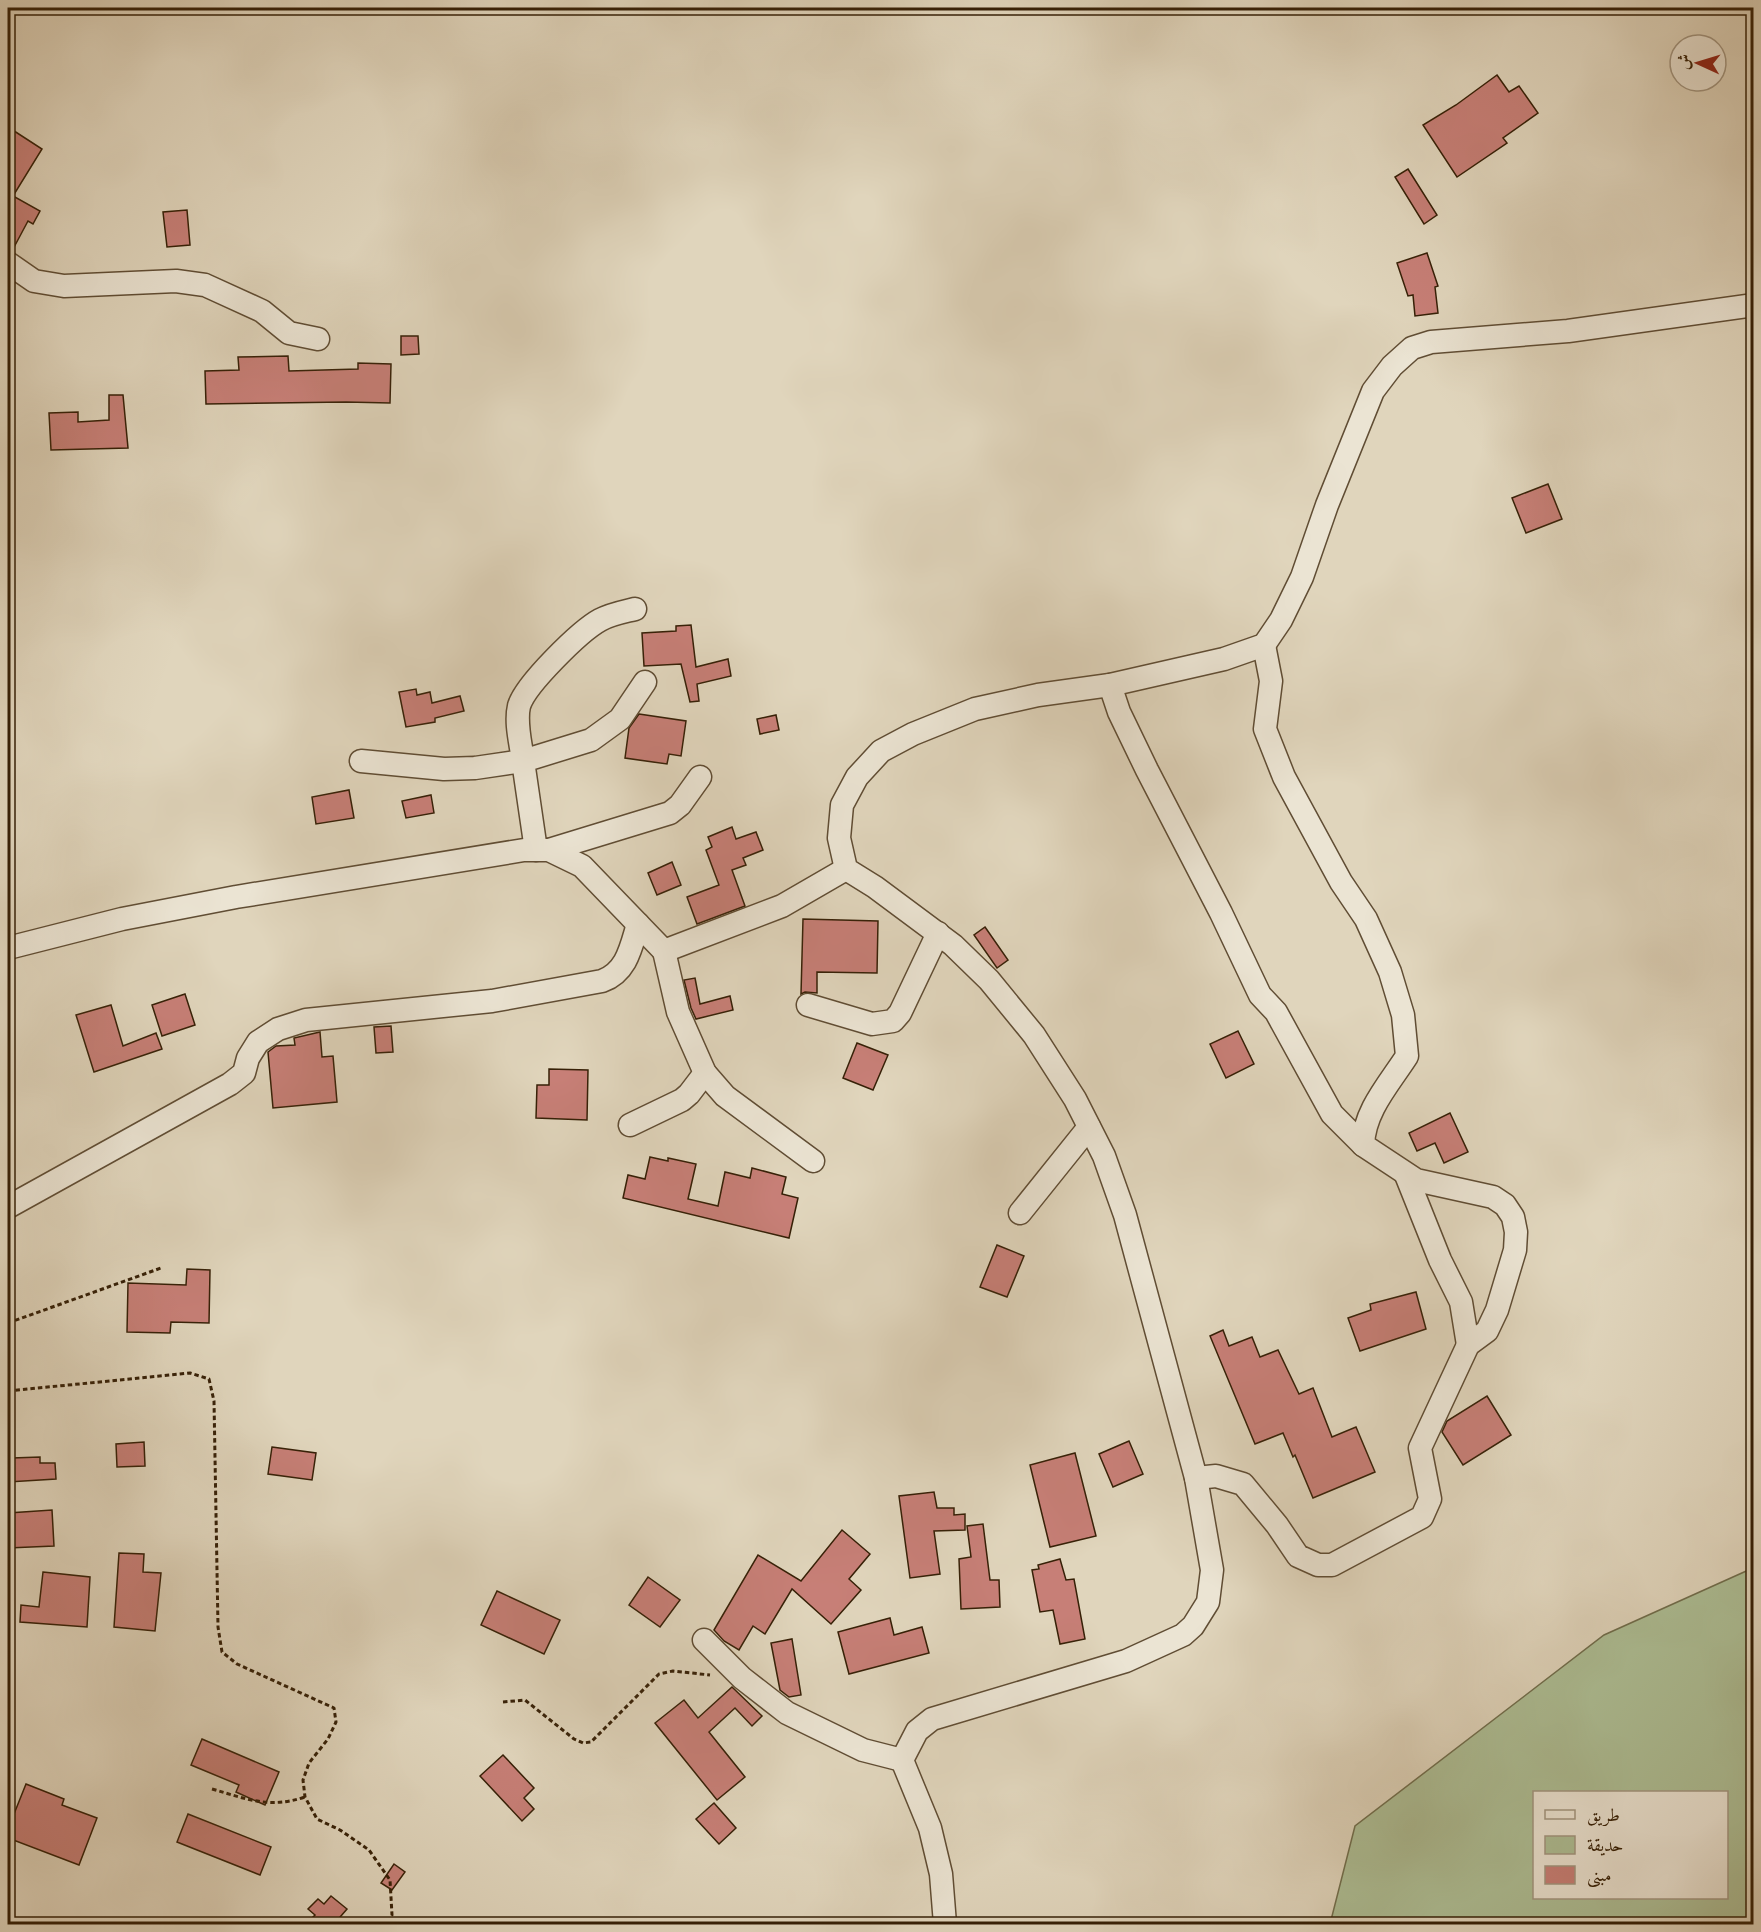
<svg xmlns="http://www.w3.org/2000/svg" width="1761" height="1932" viewBox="0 0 1761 1932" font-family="'IM FELL DW Pica',Amiri,serif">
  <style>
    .green { fill: #adbe95; stroke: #726f4e; stroke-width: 1.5; fill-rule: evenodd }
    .building { fill: #c77f77; stroke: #362007; stroke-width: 1.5 }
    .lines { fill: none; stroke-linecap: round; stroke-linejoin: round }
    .minor-casing { stroke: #604d34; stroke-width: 25 }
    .path { stroke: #362007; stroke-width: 3; stroke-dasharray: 4.5 3; stroke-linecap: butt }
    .minor { stroke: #ebe4d3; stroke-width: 22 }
  </style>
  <rect width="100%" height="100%" fill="#e0d5bc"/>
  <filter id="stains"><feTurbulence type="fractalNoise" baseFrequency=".00333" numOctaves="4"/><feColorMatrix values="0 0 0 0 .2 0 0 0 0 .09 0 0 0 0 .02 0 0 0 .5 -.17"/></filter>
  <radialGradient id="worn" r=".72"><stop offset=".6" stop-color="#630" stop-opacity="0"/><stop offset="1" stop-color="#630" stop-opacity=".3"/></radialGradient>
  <path class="green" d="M 1753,1568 L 1753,1924 L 1330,1924 L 1355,1826 L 1604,1635 ZM 1534,1792 L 1726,1792 L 1726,1898 L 1534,1898 Z"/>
  <g class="building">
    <polygon points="1497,75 1509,92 1519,86 1538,113 1503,138 1507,143 1457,177 1423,125 1456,105"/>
    <polygon points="8,127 42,149 13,196 40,211 33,224 28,221 12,251 8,250"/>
    <polygon points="1408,169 1437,215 1424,224 1395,177"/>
    <polygon points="187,210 190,245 167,247 163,212"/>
    <polygon points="1427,253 1438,286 1435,287 1438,313 1415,316 1413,295 1408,296 1397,263"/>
    <polygon points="401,336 418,336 419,354 401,355"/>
    <polygon points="288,356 289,371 358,369 358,363 391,364 390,403 346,402 206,404 205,371 239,370 238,357"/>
    <polygon points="109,395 123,395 128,448 51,450 49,413 78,412 78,422 109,420"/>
    <polygon points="1548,484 1562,519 1526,533 1512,498"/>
    <polygon points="691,625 696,667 728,659 731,676 697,684 699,701 690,702 681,664 644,666 642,633 676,631 676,626"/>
    <polygon points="416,689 417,695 430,692 432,703 460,696 464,711 435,718 435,722 406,727 399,692"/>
    <polygon points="639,714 686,721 681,756 669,754 667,764 625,758 629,728"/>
    <polygon points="776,715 779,730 760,734 757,719"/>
    <polygon points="349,790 354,818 316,824 312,797"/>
    <polygon points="431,795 434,813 406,818 402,801"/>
    <polygon points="732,827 736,839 756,832 763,850 743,858 746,865 732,870 745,906 697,924 687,897 719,885 706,850 712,847 708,837"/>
    <polygon points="672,862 681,885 657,895 648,873"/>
    <polygon points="803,919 878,921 877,973 817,972 817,993 805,992 801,994"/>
    <polygon points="985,927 1008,960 997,968 974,935"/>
    <polygon points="695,978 700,1004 730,996 733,1010 696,1019 691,1008 684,980"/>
    <polygon points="185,994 195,1025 162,1036 152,1005"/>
    <polygon points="111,1005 123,1046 156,1033 162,1049 94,1072 76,1015"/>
    <polygon points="391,1026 393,1052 376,1053 374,1027"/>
    <polygon points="1238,1031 1254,1064 1226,1078 1210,1044"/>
    <polygon points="320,1032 322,1057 333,1056 337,1102 273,1108 268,1052 276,1046 295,1045 294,1038"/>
    <polygon points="857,1043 888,1055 873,1090 843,1078"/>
    <polygon points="549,1069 588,1070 587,1120 536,1118 537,1085 549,1085"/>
    <polygon points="1450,1113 1468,1152 1444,1163 1435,1143 1417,1151 1409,1133"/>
    <polygon points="650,1157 668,1161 668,1158 696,1164 688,1199 718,1206 725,1172 750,1178 752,1168 786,1177 782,1194 798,1198 789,1238 623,1198 628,1175 645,1179"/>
    <polygon points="997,1245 1024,1256 1007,1297 980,1287"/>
    <polygon points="187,1269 210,1270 209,1323 171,1322 170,1333 127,1332 128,1283 186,1285"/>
    <polygon points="1416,1292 1426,1329 1360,1351 1348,1318 1371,1310 1370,1304"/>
    <polygon points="1223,1330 1229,1346 1252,1337 1260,1357 1278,1350 1299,1394 1313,1388 1332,1437 1356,1427 1375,1472 1313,1498 1295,1455 1293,1457 1283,1433 1255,1444 1210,1336"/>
    <polygon points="1487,1396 1511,1435 1463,1465 1442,1432 1447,1421"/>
    <polygon points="1129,1441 1143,1474 1113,1487 1099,1454"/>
    <polygon points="144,1442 145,1466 117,1467 116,1444"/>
    <polygon points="272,1447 316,1453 312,1480 268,1474"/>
    <polygon points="1075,1453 1096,1536 1050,1547 1030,1465"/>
    <polygon points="40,1457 40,1463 55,1463 56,1479 8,1482 8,1461 12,1461 12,1458"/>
    <polygon points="934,1492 937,1508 954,1508 954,1515 965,1514 965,1530 934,1531 940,1574 910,1578 899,1496"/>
    <polygon points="52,1510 54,1546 8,1548 8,1513"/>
    <polygon points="983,1524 990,1580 999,1580 1000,1607 961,1609 959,1559 971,1557 967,1526"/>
    <polygon points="842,1530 870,1554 849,1579 861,1590 831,1624 792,1589 765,1634 753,1626 739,1650 724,1641 714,1630 758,1555 801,1581"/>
    <polygon points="119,1553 144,1554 143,1572 161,1573 155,1631 114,1627"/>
    <polygon points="1060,1559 1066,1580 1074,1579 1085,1639 1060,1644 1053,1610 1040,1612 1032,1570 1039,1569 1038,1565"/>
    <polygon points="43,1572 90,1577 87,1627 20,1622 21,1605 39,1607"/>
    <polygon points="648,1577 680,1600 660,1627 629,1605"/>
    <polygon points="497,1591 560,1620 544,1654 481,1625"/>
    <polygon points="890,1618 894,1635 922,1627 929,1653 849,1674 838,1632"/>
    <polygon points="792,1639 801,1695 789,1697 780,1690 771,1643"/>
    <polygon points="732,1687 762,1716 752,1726 735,1708 709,1732 745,1777 717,1800 655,1723 684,1700 698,1718"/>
    <polygon points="202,1739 279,1772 265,1805 236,1792 239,1785 191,1765"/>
    <polygon points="503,1755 534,1788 524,1798 534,1809 522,1821 480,1776"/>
    <polygon points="26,1784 64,1799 62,1805 97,1818 79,1865 8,1838 8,1817 12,1819"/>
    <polygon points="714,1803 736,1828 719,1844 696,1819"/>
    <polygon points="188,1814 271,1847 260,1875 177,1842"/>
    <polygon points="394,1864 405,1872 392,1890 381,1883"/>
    <polygon points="331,1896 347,1909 334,1924 306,1924 315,1915 308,1909 318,1899 324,1904"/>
  </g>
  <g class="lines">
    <g class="minor-casing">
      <g id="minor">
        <polyline points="8,263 34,281 64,286 176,281 205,285 262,311 289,333 318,339"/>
        <polyline points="1110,685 1119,712 1147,770 1221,913 1260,995 1276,1012 1332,1114 1363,1145"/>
        <path d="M 361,761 L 444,769 L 475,768 L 523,761 C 521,744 515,723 519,706 C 525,685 580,631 600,620 C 611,614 623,612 635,609"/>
        <polyline points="536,850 523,761 591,740 620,719 645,682"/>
        <polyline points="549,850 670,813 680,805 700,777"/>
        <polyline points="8,948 122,919 236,897 524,850 549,850 582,866 664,951 782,906 846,869"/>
        <polyline points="664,951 678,1012 705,1073 725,1096 813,1161"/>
        <polyline points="808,1005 872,1024 893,1021 900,1013 938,933"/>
        <polyline points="630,1125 682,1100 689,1094 705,1073"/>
        <polyline points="1406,1175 1440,1260 1461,1302 1468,1345"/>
        <path d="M 8,1207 L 230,1084 L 244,1073 L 248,1058 L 258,1042 L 278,1029 L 306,1020 L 492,1001 L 602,981 C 627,972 631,947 638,924"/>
        <polyline points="1020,1213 1089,1127"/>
        <path d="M 1196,1478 L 1216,1476 L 1243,1484 L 1277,1525 L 1298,1556 L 1318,1565 L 1332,1565 L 1422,1517 L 1430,1499 L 1420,1448 L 1468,1345 L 1487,1331 L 1497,1310 L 1515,1250 L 1516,1232 L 1513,1217 L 1505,1205 L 1493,1197 L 1416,1180 L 1363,1145 C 1364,1111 1389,1084 1407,1056 L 1403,1015 L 1390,972 L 1366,919 L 1341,882 L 1284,777 L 1265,729 L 1271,681 L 1264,645"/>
        <polyline points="704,1640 742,1678 787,1713 863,1750 902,1760"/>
        <polyline points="945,1924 941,1874 930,1828 902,1760 917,1731 932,1719 1126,1661 1183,1635 1193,1626 1208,1602 1212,1570 1196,1478 1125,1215 1104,1156 1075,1099 1034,1035 989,980 953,945 875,887 846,869 839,838 842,805 857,777 881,751 913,734 975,709 1038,695 1110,685 1224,659 1264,645 1281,620 1302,577 1327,505 1373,391 1392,366 1412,348 1431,342 1568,331 1754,305"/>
      </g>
    </g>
    <g class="path">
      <polyline points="8,1323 161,1268"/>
      <polyline points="8,1391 190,1373 209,1379 214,1401 218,1627 222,1652 237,1664 334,1708 336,1722 328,1739 309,1763 303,1780 305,1797 317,1819 340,1830 369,1850 390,1880 392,1915 387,1924"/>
      <polyline points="503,1702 525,1700 574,1739 583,1743 591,1742 659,1674 673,1671 710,1675"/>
      <path d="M 212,1789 C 247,1799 269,1809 305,1797"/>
    </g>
    <use href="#minor" class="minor"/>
  </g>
  <rect width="1761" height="1932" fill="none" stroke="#e0d5bc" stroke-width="30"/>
  <rect x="9" y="9" width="1743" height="1914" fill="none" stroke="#362007" stroke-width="3"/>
  <rect x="15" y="15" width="1731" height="1902" fill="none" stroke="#362007" stroke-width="1.5"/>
  <rect x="1533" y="1791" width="195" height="108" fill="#ebe4d3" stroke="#a39681" stroke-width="1.5"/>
  <rect x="1545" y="1810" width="30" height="9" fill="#ebe4d3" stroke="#a39681" stroke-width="1.5"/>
  <text x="1587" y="1821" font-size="18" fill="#362007">طريق</text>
  <rect x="1545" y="1836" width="30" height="18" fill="#adbe95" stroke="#a39681" stroke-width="1.5"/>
  <text x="1587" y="1851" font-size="18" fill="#362007">حديقة</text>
  <rect x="1545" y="1866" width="30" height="18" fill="#c77f77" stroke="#a39681" stroke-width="1.5"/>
  <text x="1587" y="1881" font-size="18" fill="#362007">مبنى</text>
  <g transform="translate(1698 63) rotate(274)"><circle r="28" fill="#ebe4d3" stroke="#a39681" stroke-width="1.5"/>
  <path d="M0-4.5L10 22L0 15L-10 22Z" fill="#8f2418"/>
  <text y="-9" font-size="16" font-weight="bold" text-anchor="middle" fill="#362007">ش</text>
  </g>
  <rect width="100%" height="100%" filter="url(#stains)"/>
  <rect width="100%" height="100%" fill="url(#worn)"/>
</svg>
